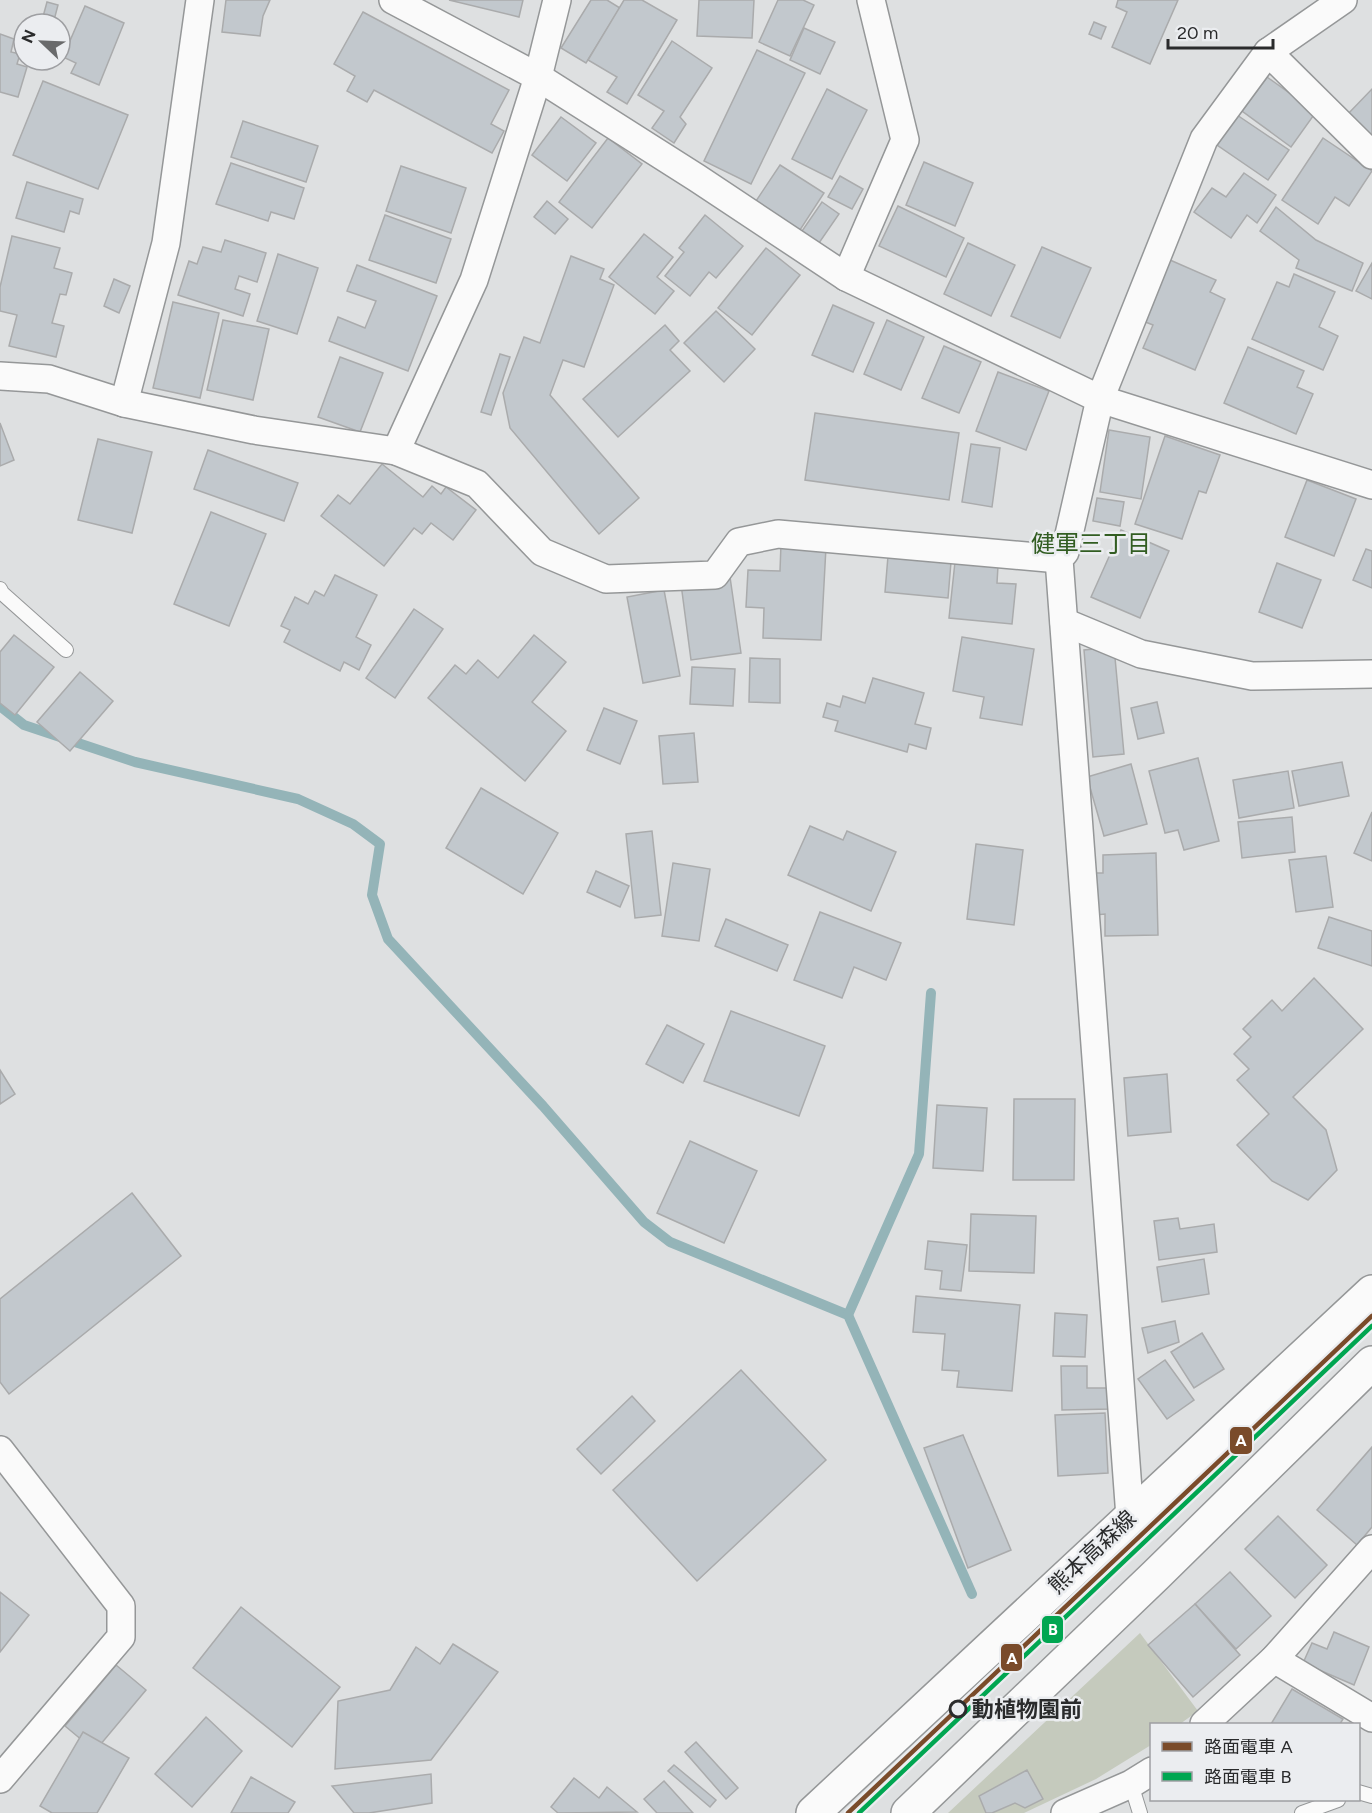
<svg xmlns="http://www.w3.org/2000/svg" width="1372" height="1813" viewBox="0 0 1372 1813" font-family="Figtree,'Noto Sans JP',sans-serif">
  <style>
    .green { fill: #c5cabd }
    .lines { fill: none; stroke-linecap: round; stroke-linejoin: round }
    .stream { stroke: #94b4b8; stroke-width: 10 }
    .building { fill: #c2c8cd; stroke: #aaabac; stroke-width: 1.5 }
    .lane-casing { stroke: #959798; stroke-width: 16 }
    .street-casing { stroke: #959798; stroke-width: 30 }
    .primary-casing { stroke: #959798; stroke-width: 36 }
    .lane { stroke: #fafafa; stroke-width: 14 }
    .street { stroke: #fafafa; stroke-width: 27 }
    .primary { stroke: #fafafa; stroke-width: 33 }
    .tram-1-casing { stroke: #ebedf0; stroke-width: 9 }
    .tram-2-casing { stroke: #ebedf0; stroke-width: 9 }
    .tram-1 { stroke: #7a4b2a; stroke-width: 4.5 }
    .tram-2 { stroke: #00a651; stroke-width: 4.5 }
    .stop-dot { fill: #ebedf0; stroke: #2a2b2c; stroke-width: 3 }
    .labels { text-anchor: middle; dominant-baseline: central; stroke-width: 5; stroke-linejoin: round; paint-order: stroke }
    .street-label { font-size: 22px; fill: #2a2b2c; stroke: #ebedf0 }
    .stop-label { font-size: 22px; font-weight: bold; fill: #2a2b2c; stroke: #ebedf0; text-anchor: start }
    .neighbourhood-label { font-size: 24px; fill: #325d22; stroke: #ebedf0 }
    .line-badge { stroke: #ebedf0; stroke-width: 2 }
    .badge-label { font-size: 16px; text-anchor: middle; font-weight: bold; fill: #fff }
  </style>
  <rect width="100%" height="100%" fill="#dee0e1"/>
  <polygon class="green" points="1140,1633 1198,1711 1180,1724 1152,1724 1151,1745 1096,1779 1024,1813 948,1813"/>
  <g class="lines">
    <g class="stream">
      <polyline points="0,706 24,725 135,762 298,799 353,824 380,844 372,895 388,939 543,1106 644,1222 670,1242 848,1315 972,1594"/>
      <polyline points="848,1315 919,1154 931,993"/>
    </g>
  </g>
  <g class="building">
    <polygon points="226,0 270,0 263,16 260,36 222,32"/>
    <polygon points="449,0 523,0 519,17"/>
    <polygon points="591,0 607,0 620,8 586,63 561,48"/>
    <polygon points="624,0 642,0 677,20 627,104 607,92 617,77 588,60"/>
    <polygon points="699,0 754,0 752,38 697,36"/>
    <polygon points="778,0 803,0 814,5 790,56 759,42"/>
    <polygon points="1118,0 1178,0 1150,64 1112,47 1127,12 1116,7"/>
    <polygon points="47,2 58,5 53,24 41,24"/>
    <polygon points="85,6 124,23 99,85 71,73 76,63 63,57"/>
    <polygon points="363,12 509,90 491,124 504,131 492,153 374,90 367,102 347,91 355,76 334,64"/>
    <polygon points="1094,22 1106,27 1101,39 1089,34"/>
    <polygon points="804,28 835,42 820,74 790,60"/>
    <polygon points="0,34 14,39 11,52 20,54 17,64 27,67 18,97 0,92"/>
    <polygon points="672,41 712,68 680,117 686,124 674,143 652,128 664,111 638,95"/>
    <polygon points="757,50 805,73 751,184 704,161"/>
    <polygon points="1267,77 1316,112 1291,147 1242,111"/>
    <polygon points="43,81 128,115 98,189 13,155"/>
    <polygon points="827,89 867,110 832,179 792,159"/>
    <polygon points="1372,89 1372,141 1346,116"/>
    <polygon points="1237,115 1289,150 1268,180 1217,145"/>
    <polygon points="561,117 596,143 567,181 532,155"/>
    <polygon points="243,121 318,146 306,182 231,157"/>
    <polygon points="608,138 642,164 592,228 559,202"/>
    <polygon points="1323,138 1372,171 1349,206 1335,197 1318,224 1282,200"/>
    <polygon points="924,162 973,183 955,226 906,205"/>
    <polygon points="231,163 304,188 294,219 271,212 268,221 216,204"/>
    <polygon points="780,165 824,193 798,233 754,204"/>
    <polygon points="401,166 466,188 451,233 386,211"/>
    <polygon points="1244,173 1276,195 1257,223 1247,215 1231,238 1194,212 1212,188 1226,197"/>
    <polygon points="840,176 863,189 852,209 828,197"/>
    <polygon points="27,182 83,199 79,214 70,211 64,232 16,218"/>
    <polygon points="547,201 568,219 555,234 534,217"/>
    <polygon points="822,202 839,214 819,243 802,231"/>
    <polygon points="898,206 964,238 946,277 879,246"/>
    <polygon points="1276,207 1316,240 1363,263 1352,291 1296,268 1299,260 1260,231"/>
    <polygon points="385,215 451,239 436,283 369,260"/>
    <polygon points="705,215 743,246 716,278 709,272 690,296 665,276 684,252 679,248"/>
    <polygon points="644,234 673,257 657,277 674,291 655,314 609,277"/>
    <polygon points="12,236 60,248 54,268 72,273 66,295 60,294 52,323 64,326 56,357 9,346 17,315 0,311 0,287"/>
    <polygon points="225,240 266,253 257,282 239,276 235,289 250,294 243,316 178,295 189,261 197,264 203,247 221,252"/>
    <polygon points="968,243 1015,265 991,316 944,294"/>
    <polygon points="1042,247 1091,268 1060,338 1011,316"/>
    <polygon points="766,248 800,275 752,335 718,308"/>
    <polygon points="278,254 318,268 297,334 257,321"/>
    <polygon points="571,256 604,269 600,279 614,285 584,367 563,360 550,395 639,498 599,534 510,428 503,393 524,337 540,343"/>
    <polygon points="1170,260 1216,280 1210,292 1225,299 1195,370 1143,348 1153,325 1143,321"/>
    <polygon points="1372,263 1372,299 1356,291"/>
    <polygon points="357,265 437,296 408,371 329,341 338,317 365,328 376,301 347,291"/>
    <polygon points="1294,274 1335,292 1319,327 1338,336 1323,370 1252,339 1277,282 1289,287"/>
    <polygon points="114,279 130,286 119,313 104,306"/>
    <polygon points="173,302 219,313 200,398 153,388"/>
    <polygon points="833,305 874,323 853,372 812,355"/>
    <polygon points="716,311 755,349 724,382 684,343"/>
    <polygon points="223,320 269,329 253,400 207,390"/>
    <polygon points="887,320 924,337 901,390 864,374"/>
    <polygon points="665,325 679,341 670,350 690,371 618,437 583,399"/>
    <polygon points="944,346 981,362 959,413 922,398"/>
    <polygon points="1248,347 1304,371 1297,387 1313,394 1296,434 1224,403"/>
    <polygon points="500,354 510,357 491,415 481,412"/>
    <polygon points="340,357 383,373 360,432 318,417"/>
    <polygon points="998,372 1049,391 1026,450 976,431"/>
    <polygon points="815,413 959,433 949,500 805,480"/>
    <polygon points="0,423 14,460 0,466"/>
    <polygon points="1109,430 1150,437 1141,499 1100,492"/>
    <polygon points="1165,436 1220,455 1206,493 1199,491 1182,539 1135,524"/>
    <polygon points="98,439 152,452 132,533 78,520"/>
    <polygon points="971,444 1000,448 992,507 962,502"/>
    <polygon points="208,450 298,483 284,521 194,489"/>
    <polygon points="382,464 423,497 432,486 441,494 446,487 476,510 453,540 431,523 422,534 414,528 384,566 321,516 338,495 350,504"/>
    <polygon points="1307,480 1356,499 1334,556 1285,537"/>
    <polygon points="1097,498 1124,502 1120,526 1093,521"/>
    <polygon points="211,512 266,534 229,626 174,604"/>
    <polygon points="1121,530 1169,551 1140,618 1091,597"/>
    <polygon points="781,544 826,547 821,640 763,638 764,608 746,607 748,570 780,571"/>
    <polygon points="1366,549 1372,551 1372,588 1353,580"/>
    <polygon points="888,556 951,562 948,598 885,592"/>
    <polygon points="955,562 998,566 997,583 1016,584 1012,624 949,618"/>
    <polygon points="1277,563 1321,580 1302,628 1259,612"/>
    <polygon points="335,575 377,595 356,637 371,645 359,670 344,662 340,671 284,642 290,630 281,626 295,597 308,604 315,591 324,596"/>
    <polygon points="730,577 741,653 691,660 681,584"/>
    <polygon points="664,590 680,676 643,683 627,597"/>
    <polygon points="414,609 443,629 395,698 366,678"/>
    <polygon points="14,635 54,667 15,715 0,703 0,652"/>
    <polygon points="534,635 566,662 532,702 566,731 525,781 428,698 455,665 466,674 478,660 498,678"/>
    <polygon points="962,637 1034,649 1022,725 980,718 984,697 953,691"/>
    <polygon points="1114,647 1124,754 1093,757 1084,650"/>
    <polygon points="750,658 780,659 780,703 749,702"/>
    <polygon points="692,667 735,669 733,706 690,704"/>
    <polygon points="80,672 113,701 70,751 37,722"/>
    <polygon points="873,678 924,693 915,724 931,728 926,749 909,744 907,752 835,731 838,721 823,717 827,703 840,707 843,696 865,703"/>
    <polygon points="1157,702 1164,733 1138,739 1131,708"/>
    <polygon points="604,708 637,721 620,764 587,750"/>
    <polygon points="694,733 698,782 663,784 659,736"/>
    <polygon points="1198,758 1219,841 1184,850 1178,830 1165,833 1149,771"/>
    <polygon points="1342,762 1349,796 1299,806 1292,771"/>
    <polygon points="1131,764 1147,824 1104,836 1087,777"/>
    <polygon points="1288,771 1294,808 1239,818 1233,780"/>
    <polygon points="481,788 558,833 523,894 446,848"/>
    <polygon points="1372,812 1372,861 1354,853"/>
    <polygon points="1292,817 1295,852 1242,858 1238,822"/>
    <polygon points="810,826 843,840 847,831 896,852 871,911 788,875"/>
    <polygon points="652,831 661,915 635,918 626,834"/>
    <polygon points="976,844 1023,850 1014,925 967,919"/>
    <polygon points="1156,853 1158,935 1105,936 1105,914 1095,915 1094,873 1103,873 1103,855"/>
    <polygon points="1326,856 1333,907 1296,912 1289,860"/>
    <polygon points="673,863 710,869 699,941 662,936"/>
    <polygon points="596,871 629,886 620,907 587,892"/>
    <polygon points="820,912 901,943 886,980 854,967 842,998 794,980"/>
    <polygon points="1329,917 1372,931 1372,966 1318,948"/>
    <polygon points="726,919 788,945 777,971 715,946"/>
    <polygon points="1314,978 1363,1029 1293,1097 1326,1130 1337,1170 1308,1200 1272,1181 1237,1145 1269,1114 1237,1080 1249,1069 1234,1054 1251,1037 1243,1029 1272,1000 1282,1011"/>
    <polygon points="731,1011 825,1046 799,1116 704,1081"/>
    <polygon points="667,1025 704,1044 683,1083 646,1064"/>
    <polygon points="0,1070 15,1094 0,1104"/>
    <polygon points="1167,1074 1171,1132 1128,1136 1124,1078"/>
    <polygon points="1014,1099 1075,1099 1074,1180 1013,1180"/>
    <polygon points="937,1105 987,1108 983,1171 933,1168"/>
    <polygon points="690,1141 757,1171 724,1243 657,1213"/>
    <polygon points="132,1193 181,1256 9,1394 0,1382 0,1299"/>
    <polygon points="971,1214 1036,1216 1034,1273 969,1271"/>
    <polygon points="1178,1218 1180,1229 1214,1224 1217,1252 1159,1260 1154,1221"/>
    <polygon points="928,1241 967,1245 961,1291 940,1289 942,1271 925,1269"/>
    <polygon points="1204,1259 1209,1294 1162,1302 1157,1267"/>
    <polygon points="916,1296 1020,1305 1012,1391 957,1387 959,1371 942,1370 945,1334 913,1332"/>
    <polygon points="1055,1313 1087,1315 1085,1357 1053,1356"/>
    <polygon points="1175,1321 1179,1342 1148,1353 1142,1328"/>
    <polygon points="1202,1333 1224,1369 1194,1388 1171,1352"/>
    <polygon points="1165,1360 1194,1400 1167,1419 1138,1379"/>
    <polygon points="1061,1366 1087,1366 1087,1388 1111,1388 1111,1409 1062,1410"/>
    <polygon points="741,1370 826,1460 697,1581 613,1490"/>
    <polygon points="632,1396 655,1421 601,1474 577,1449"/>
    <polygon points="1105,1413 1108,1473 1058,1476 1055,1415"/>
    <polygon points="963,1435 1011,1550 968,1568 924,1448"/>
    <polygon points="1372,1447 1372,1527 1357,1545 1317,1510"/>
    <polygon points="1278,1516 1327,1565 1295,1598 1245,1549"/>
    <polygon points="1230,1572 1271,1616 1236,1649 1195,1604"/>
    <polygon points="0,1592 29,1615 0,1652"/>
    <polygon points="1195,1604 1240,1655 1193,1697 1148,1645"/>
    <polygon points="241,1607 340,1687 292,1747 193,1668"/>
    <polygon points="1334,1632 1369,1647 1354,1685 1303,1663 1312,1643 1327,1649"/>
    <polygon points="453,1644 498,1672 431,1760 335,1769 338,1701 390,1690 416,1647 440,1664"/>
    <polygon points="116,1665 146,1690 95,1751 65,1726"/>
    <polygon points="1292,1689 1343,1719 1340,1724 1271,1724"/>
    <polygon points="206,1717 242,1751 192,1807 155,1774"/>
    <polygon points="83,1732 129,1758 97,1813 52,1813 40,1806"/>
    <polygon points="696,1742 738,1788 726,1799 685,1752"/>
    <polygon points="674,1765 716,1800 710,1807 668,1771"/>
    <polygon points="1027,1770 1043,1799 1025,1808 1015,1803 992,1813 986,1813 979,1796"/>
    <polygon points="431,1774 432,1803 369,1813 354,1813 332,1786"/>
    <polygon points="251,1777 295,1802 288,1813 231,1813"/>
    <polygon points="574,1778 599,1798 607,1787 637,1812 558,1813 551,1807"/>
    <polygon points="664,1781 693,1813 657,1813 644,1799"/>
  </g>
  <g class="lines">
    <g class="lane-casing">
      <g id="lane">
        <polyline points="0,589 2,593 66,650"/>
        <polyline points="1131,1784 1140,1813"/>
        <polyline points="1358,1792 1372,1796"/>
        <polyline points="1302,1813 1338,1800"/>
      </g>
    </g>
    <g class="street-casing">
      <g id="street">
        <polyline points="393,0 538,77 697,178 846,277 1100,399 1372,485"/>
        <polyline points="1268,52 1372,155"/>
        <polyline points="846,277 905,140 871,0"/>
        <polyline points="0,376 49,379 124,403 254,430 396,451 477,484 542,552 606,579 715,575 739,542 778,534 1059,559"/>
        <polyline points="124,403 166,243 200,0"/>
        <polyline points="396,451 474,280 538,77 557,0"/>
        <polyline points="1064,622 1141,654 1252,676 1372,674"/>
        <polyline points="0,1450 121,1606 121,1637 0,1779"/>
        <polyline points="1130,1517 1059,559 1065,552 1100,399 1204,139 1268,52 1343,0"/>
        <polyline points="1274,1659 1372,1718"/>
        <polyline points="1204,1724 1274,1659 1372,1549"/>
        <polyline points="1065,1813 1131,1784 1152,1771"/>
      </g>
    </g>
    <g class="primary-casing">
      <g id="primary">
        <polyline points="813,1813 1372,1292"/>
        <polyline points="908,1813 1156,1575 1372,1363"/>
      </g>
    </g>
    <use href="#lane" class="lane"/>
    <use href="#street" class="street"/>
    <use href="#primary" class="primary"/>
    <g class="tram-1-casing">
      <polyline id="tram-1" points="848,1813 1372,1316"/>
    </g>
    <g class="tram-2-casing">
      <polyline id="tram-2" points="859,1813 1372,1326"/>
    </g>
    <use href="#tram-1" class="tram-1"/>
    <use href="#tram-2" class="tram-2"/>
  </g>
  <circle class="stop-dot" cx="958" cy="1709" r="8"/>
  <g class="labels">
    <g class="street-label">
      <text transform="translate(1092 1552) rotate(-43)">熊本高森線</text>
    </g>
    <g class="stop-label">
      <text x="972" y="1709">動植物園前</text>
    </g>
    <g class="neighbourhood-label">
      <text x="1091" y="543">健軍三丁目</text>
    </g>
  </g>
  <g class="line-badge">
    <rect x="1229" y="1426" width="24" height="29" rx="6" fill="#7a4b2a"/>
    <rect x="1041" y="1615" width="23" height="29" rx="6" fill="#00a651"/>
    <rect x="1000" y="1643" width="23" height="29" rx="6" fill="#7a4b2a"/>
  </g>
  <g class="badge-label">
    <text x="1241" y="1446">A</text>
    <text x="1053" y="1635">B</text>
    <text x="1012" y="1664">A</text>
  </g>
  <rect x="1150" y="1723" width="210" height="78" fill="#ebedf0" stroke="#9e9fa2" stroke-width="1.5"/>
  <rect x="1162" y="1742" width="30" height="9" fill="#7a4b2a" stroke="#9e9fa2" stroke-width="1.5"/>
  <text x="1204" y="1753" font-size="18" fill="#2a2b2c">路面電車 A</text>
  <rect x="1162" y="1772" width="30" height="9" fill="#00a651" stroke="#9e9fa2" stroke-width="1.5"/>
  <text x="1204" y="1783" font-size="18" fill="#2a2b2c">路面電車 B</text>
  <g transform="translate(42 42) rotate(293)"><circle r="28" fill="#ebedf0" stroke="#9e9fa2" stroke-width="1.5"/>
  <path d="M0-4.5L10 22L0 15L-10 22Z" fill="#696a6b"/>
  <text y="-9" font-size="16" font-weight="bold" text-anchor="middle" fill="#2a2b2c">N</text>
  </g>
  <path d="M1168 39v9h105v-9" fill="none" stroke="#2a2b2c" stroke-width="3"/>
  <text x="1177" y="39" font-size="18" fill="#2a2b2c" stroke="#ebedf0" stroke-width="4.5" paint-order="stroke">20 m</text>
</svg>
